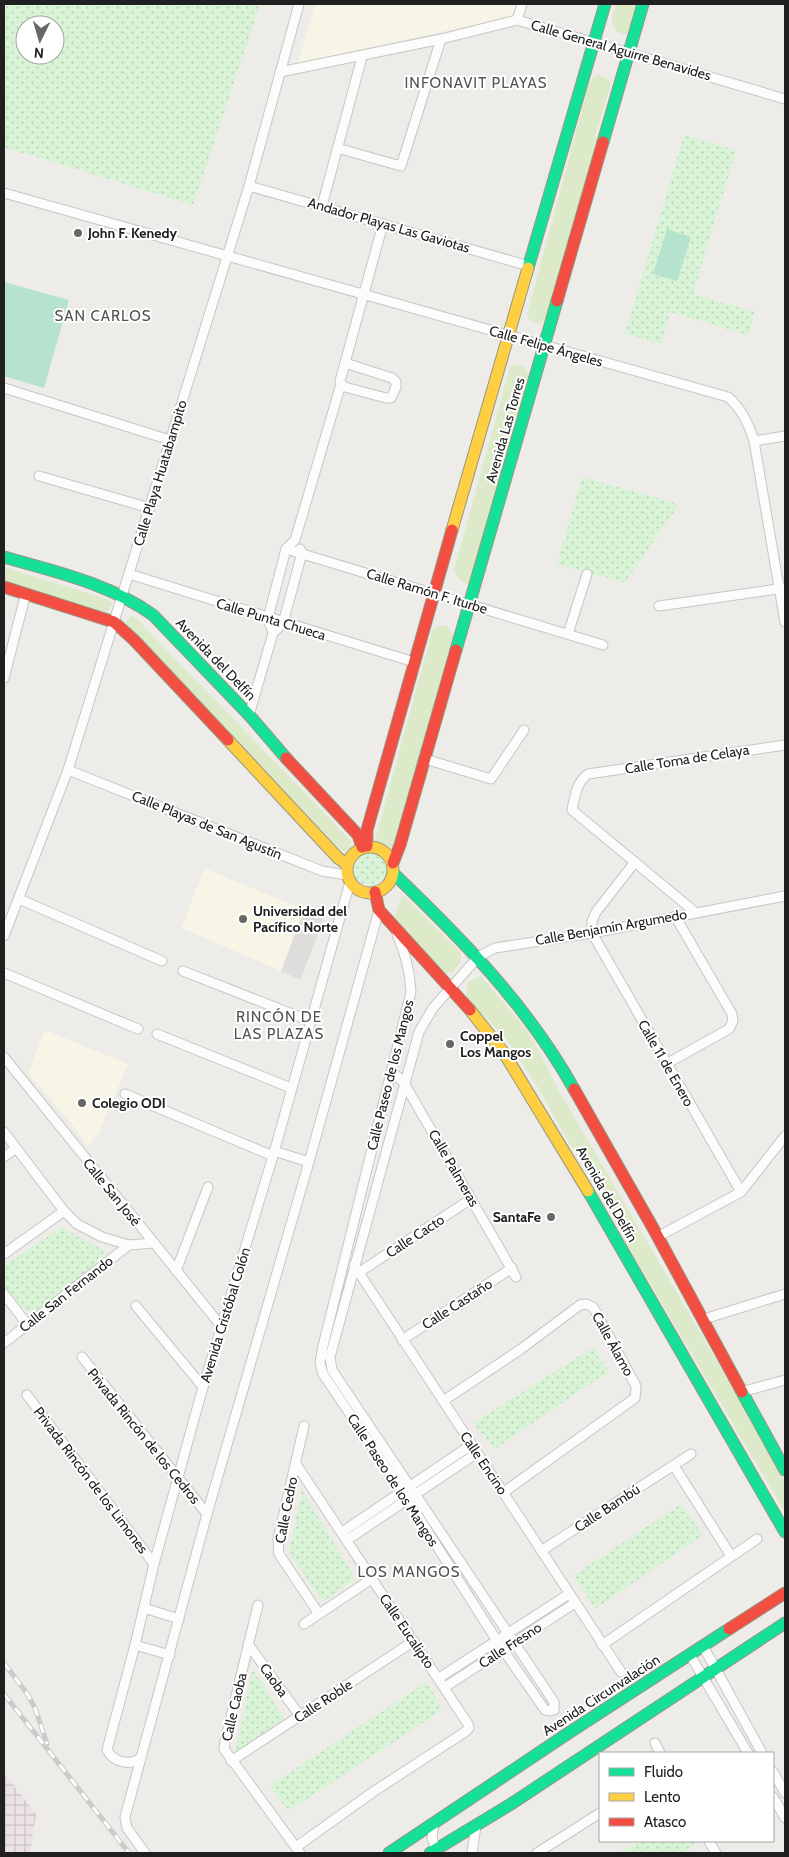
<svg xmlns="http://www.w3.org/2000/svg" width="789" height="1857" viewBox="0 0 789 1857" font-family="Cabin,sans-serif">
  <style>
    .industrial { fill: url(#industrial-grid) }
    .education { fill: #f7f5e5 }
    .grass { fill: #dceac9 }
    .park { fill: url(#park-dots); fill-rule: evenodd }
    .pitch { fill: #b6e3ce }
    .parking { fill: #dedddc }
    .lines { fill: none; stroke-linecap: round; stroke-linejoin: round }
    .street-casing { stroke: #c7c6c5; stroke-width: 11 }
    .fast-casing { stroke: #979881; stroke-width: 13 }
    .slow-casing { stroke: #979881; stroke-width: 13 }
    .jam-casing { stroke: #979881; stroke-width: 13 }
    .street { stroke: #fcfcfc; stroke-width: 9 }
    .fast { stroke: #16e098; stroke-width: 11 }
    .slow { stroke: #ffcf43; stroke-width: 11 }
    .jam { stroke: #f24e42; stroke-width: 11 }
    .rail-casing { stroke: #cbcbca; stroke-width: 5 }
    .rail { stroke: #fff; stroke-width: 3; stroke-dasharray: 9; stroke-linecap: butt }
    .poi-dot { fill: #686766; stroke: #fff; stroke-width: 2 }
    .labels { text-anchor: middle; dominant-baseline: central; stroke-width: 4; stroke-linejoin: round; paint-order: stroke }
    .street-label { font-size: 14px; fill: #202020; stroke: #fff }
    .poi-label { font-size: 14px; font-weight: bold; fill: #202020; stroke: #fff; text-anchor: start }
    .neighbourhood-label { font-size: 15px; letter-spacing: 1px; fill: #535353; stroke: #fff }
  </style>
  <defs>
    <pattern id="industrial-grid" width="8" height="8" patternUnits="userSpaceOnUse" patternTransform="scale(1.25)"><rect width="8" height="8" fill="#ebe2e8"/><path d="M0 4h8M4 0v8" fill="none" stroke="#c9c2c7"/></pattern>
    <pattern id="park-dots" width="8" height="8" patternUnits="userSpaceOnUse" patternTransform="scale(1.25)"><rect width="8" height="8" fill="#d8f3d6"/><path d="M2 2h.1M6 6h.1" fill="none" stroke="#b9d0b7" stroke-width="1.8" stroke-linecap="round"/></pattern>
  </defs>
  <rect width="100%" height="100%" fill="#eeece9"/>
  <polygon class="industrial" points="4,1773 36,1814 30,1853 4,1853"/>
  <g class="education">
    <polygon points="315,4 518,4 514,16 298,63"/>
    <polygon points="204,868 304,910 281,971 182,928"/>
    <polygon points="45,1030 128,1064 99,1133 87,1147 79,1133 28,1073"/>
  </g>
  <g class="grass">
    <path d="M 616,4 L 645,4 C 641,10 635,27 630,32 C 621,39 612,28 612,19 C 612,14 614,8 616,4 Z"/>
    <polygon points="599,75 609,80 611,85 595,136 597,143 549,314 541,324 531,322 527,315 588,87 594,76"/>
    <path d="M 514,365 C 523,364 527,369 530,377 L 472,582 L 467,584 L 460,580 L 454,570 L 510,367 Z"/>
    <polygon points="4,567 107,599 112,603 108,611 102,611 4,583"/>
    <polygon points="131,616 135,617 350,840 352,849 345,852 339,849 279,788 128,627 126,624 127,620"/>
    <path d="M 445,625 L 449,628 L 453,636 L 393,847 C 384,850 379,847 375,840 L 433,628 Z"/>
    <polygon points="402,894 461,953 460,962 453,972 444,974 394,918"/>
    <polygon points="481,976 527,1030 544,1060 558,1089 715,1358 785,1482 785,1512 628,1246 534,1081 506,1039 466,997 468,982"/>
  </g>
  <g class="park">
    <path d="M 4,4 L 260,4 L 193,205 L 4,147 ZM 25,25 L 55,25 L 55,55 L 25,55 Z"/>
    <polygon points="684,135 736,150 693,294 755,312 748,335 670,312 661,344 625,334"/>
    <polygon points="582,477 679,504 625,583 557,564"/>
    <circle cx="370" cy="867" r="18"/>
    <polygon points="62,1227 103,1250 104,1258 38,1315 22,1308 4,1287 4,1266"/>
    <polygon points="594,1347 601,1361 609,1371 495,1449 473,1423"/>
    <polygon points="302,1490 355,1578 323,1602 289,1552"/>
    <polygon points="681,1504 703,1535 595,1609 574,1575"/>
    <polygon points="253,1669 285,1720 234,1758"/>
    <polygon points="427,1682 442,1710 289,1811 269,1786"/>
    <polygon points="639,1841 698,1841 699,1842 683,1853 620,1853"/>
  </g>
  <g class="pitch">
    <polygon points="667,229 691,237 677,281 653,274"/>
    <polygon points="4,282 69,300 44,388 4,376"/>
  </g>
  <polygon class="parking" points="304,910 324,919 300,980 281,971"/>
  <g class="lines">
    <g class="street-casing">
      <g id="street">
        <polyline points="517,20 522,4"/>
        <polyline points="280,72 441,39 517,20 785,99"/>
        <polyline points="337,148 401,166 441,39"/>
        <polyline points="249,186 529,266"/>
        <path d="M 4,193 L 728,397 C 741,408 749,424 754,441 L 785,622"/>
        <polyline points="322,206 362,57"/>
        <polyline points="341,384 345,387 386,398 391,398 396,387 396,382 392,378 345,363"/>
        <polyline points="4,388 170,440"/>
        <polyline points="754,441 785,436"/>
        <polyline points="39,476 150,508"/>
        <polyline points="286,549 603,645"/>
        <polyline points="129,574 414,662"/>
        <polyline points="659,606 785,588"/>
        <polyline points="273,633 268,618 286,549 295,540 341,384 340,381 383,224"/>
        <polyline points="568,634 587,574"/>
        <polyline points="4,678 26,593"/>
        <polyline points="249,715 273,633 283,623 302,553 300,549"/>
        <polyline points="425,759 491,779 524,730"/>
        <polyline points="68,770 322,871 347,875"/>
        <polyline points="635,862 596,912 592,921 592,933 741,1192"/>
        <polyline points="19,899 162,961"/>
        <path d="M 695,912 L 572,810 C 575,796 576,783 588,774 L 785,745"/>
        <path d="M 397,934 C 405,954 410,970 411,992 L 323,1346 L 320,1363 L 323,1374 L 402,1491 L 497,1641 L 545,1710 L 550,1711 L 554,1710 L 554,1702 L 332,1370 L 330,1357 L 419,1032 L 433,1008 L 478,957 L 495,948 L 592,933 L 785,896"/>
        <polyline points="4,936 68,770 249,186 299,4"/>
        <polyline points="183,971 310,1021"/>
        <polyline points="4,973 138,1029"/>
        <polyline points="157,1034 291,1088"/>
        <polyline points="4,1057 222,1327"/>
        <polyline points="666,1064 729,1029 733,1021 732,1014 675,916"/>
        <polyline points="392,1071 404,1083 516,1277"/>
        <polyline points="125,1094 273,1156"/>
        <polyline points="4,1132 64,1211 77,1224 102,1237 129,1245 153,1243"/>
        <polyline points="274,1151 309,1162"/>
        <polyline points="4,1157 16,1148"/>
        <polyline points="659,1236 741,1192 785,1136"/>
        <polyline points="4,1254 64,1211"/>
        <polyline points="354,1265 621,1672"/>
        <polyline points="176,1271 208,1187"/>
        <polyline points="358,1273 471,1199"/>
        <polyline points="4,1294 27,1324"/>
        <polyline points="136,1306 203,1387"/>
        <polyline points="704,1319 785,1294"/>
        <polyline points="402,1340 512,1268"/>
        <polyline points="4,1343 129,1245"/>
        <polyline points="82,1357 207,1514"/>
        <polyline points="741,1392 785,1380"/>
        <polyline points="27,1395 154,1564"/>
        <polyline points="443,1401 521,1349 580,1305 586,1304 593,1307 636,1386 635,1398 504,1492"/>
        <polyline points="304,1426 278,1539 279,1554 319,1614"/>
        <polyline points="296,1464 468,1724 469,1728 465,1732 373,1792 296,1847"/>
        <polyline points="674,1466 731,1556"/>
        <polyline points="342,1532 471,1445"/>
        <polyline points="347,1540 477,1453"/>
        <polyline points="541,1551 691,1454"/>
        <polyline points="258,1605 225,1741 224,1749 300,1853"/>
        <polyline points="144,1608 179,1619"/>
        <polyline points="304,1624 373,1578"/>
        <polyline points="248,1644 300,1716"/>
        <polyline points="135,1645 170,1655"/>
        <polyline points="602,1645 757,1539"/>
        <polyline points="703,1646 762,1753"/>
        <polyline points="690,1655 748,1753"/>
        <polyline points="439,1678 569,1594"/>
        <polyline points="445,1687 575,1603"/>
        <polyline points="655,1743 660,1753"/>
        <path d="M 140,1758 C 129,1767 113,1761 107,1750 L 135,1645 L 154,1564 L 203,1387 L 273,1156 L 350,882"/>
        <polyline points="231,1761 414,1641"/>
        <polyline points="773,1772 785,1793"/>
        <polyline points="773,1797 785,1818"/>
        <polyline points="434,1822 432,1838 437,1853"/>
        <polyline points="709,1841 716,1853"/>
        <polyline points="145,1853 127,1828 125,1817 207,1514 309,1162 379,910"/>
        <polyline points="472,1853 476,1826"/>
        <polyline points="537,1853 600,1813"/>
      </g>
    </g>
    <g class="fast-casing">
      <g id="fast">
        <polyline points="603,142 643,4"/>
        <polyline points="528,268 605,4"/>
        <path d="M 4,557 C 56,572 108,583 153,615 L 249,715 L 286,758"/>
        <polyline points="456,650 557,301"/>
        <path d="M 393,873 C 462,939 527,1005 574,1089"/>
        <polyline points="588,1191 785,1532"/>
        <polyline points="742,1392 785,1470"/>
        <polyline points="389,1853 570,1732 729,1629"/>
        <polyline points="430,1853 511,1804 785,1623"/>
      </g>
    </g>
    <g class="slow-casing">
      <g id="slow">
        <polyline points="452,530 528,268"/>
        <polyline points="228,740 338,858 347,864"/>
        <circle cx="370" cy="870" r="23"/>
        <polyline points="470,1010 504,1053 588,1191"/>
      </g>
    </g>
    <g class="jam-casing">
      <g id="jam">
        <polyline points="557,301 603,142"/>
        <polyline points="4,587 114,622 134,640 228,740"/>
        <polyline points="286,758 358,835 362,847"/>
        <polyline points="367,846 367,830 452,530"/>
        <polyline points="393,863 400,845 456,650"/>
        <polyline points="375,892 379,910 470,1010"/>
        <polyline points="574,1089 653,1228 742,1392"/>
        <polyline points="729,1629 785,1593"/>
      </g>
    </g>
    <use href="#street" class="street"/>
    <use href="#fast" class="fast"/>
    <use href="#slow" class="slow"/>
    <use href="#jam" class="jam"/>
    <g class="rail-casing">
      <g id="rail">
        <polyline points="4,1663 28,1695 35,1708 47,1744"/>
        <polyline points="4,1694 129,1853"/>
      </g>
    </g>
    <use href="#rail" class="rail"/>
  </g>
  <g class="poi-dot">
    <circle cx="78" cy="233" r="5"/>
    <circle cx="243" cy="919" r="5"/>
    <circle cx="450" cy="1044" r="5"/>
    <circle cx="82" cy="1103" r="5"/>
    <circle cx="551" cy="1217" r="5"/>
  </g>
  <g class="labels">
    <g class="street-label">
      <text transform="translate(621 50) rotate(16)">Calle General Aguirre Benavides</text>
      <text transform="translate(389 225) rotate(16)">Andador Playas Las Gaviotas</text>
      <text transform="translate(546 346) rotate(16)">Calle Felipe Ángeles</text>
      <text transform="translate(505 430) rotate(-74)">Avenida Las Torres</text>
      <text transform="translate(160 473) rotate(-73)">Calle Playa Huatabampito</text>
      <text transform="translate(427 591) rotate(17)">Calle Ramón F. Iturbe</text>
      <text transform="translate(271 619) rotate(17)">Calle Punta Chueca</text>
      <text transform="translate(216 659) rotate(46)">Avenida del Delfín</text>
      <text transform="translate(687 759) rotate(-9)">Calle Toma de Celaya</text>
      <text transform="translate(207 825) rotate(22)">Calle Playas de San Agustín</text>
      <text transform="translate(611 927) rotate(-10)">Calle Benjamín Argumedo</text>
      <text transform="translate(666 1063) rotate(60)">Calle 11 de Enero</text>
      <text transform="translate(390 1075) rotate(-76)">Calle Paseo de los Mangos</text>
      <text transform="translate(454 1168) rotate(60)">Calle Palmeras</text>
      <text transform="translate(112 1192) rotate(51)">Calle San José</text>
      <text transform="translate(607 1194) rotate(60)">Avenida del Delfín</text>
      <text transform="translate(415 1236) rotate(-33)">Calle Cacto</text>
      <text transform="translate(66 1294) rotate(-38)">Calle San Fernando</text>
      <text transform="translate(457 1304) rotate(-33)">Calle Castaño</text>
      <text transform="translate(225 1315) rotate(-73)">Avenida Cristóbal Colón</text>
      <text transform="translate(613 1344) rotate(61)">Calle Álamo</text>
      <text transform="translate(144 1436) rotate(51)">Privada Rincón de los Cedros</text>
      <text transform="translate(484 1463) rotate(56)">Calle Encino</text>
      <text transform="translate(91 1480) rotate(53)">Privada Rincón de los Limones</text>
      <text transform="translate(393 1480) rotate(57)">Calle Paseo de los Mangos</text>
      <text transform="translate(607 1508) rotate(-33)">Calle Bambú</text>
      <text transform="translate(286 1510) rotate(-79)">Calle Cedro</text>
      <text transform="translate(407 1631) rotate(56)">Calle Eucalipto</text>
      <text transform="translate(510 1645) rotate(-33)">Calle Fresno</text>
      <text transform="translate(274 1680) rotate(54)">Caoba</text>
      <text transform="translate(601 1695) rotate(-33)">Avenida Circunvalación</text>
      <text transform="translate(323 1701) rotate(-33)">Calle Roble</text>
      <text transform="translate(234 1707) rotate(-77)">Calle Caoba</text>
    </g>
    <g class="poi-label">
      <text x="88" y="233">John F. Kenedy</text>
      <text x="253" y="911">Universidad del<tspan x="253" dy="16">Pacífico Norte</tspan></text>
      <text x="460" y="1036">Coppel<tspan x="460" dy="16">Los Mangos</tspan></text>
      <text x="92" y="1103">Colegio ODI</text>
      <text x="541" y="1217" text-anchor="end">SantaFe</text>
    </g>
    <g class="neighbourhood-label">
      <text x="476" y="83">INFONAVIT PLAYAS</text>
      <text x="103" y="316">SAN CARLOS</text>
      <text x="279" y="1017">RINCÓN DE<tspan x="279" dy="17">LAS PLAZAS</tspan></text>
      <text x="409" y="1572">LOS MANGOS</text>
    </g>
  </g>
  <rect width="789" height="1857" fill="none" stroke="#202020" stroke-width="10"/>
  <rect x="599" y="1752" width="175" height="90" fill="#ffffff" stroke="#a6a6a6"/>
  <rect x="609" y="1768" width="25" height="8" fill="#16e098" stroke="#a6a6a6"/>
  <text x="644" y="1777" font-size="15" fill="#202020">Fluido</text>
  <rect x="609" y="1793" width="25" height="8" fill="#ffcf43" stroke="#a6a6a6"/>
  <text x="644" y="1802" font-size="15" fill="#202020">Lento</text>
  <rect x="609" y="1818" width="25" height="8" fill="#f24e42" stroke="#a6a6a6"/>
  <text x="644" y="1827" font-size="15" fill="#202020">Atasco</text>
  <g transform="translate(40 40) rotate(185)"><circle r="24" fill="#ffffff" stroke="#a6a6a6"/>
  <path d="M0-4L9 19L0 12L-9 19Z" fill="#686766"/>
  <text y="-8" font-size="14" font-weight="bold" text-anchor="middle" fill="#202020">N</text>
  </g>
</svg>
